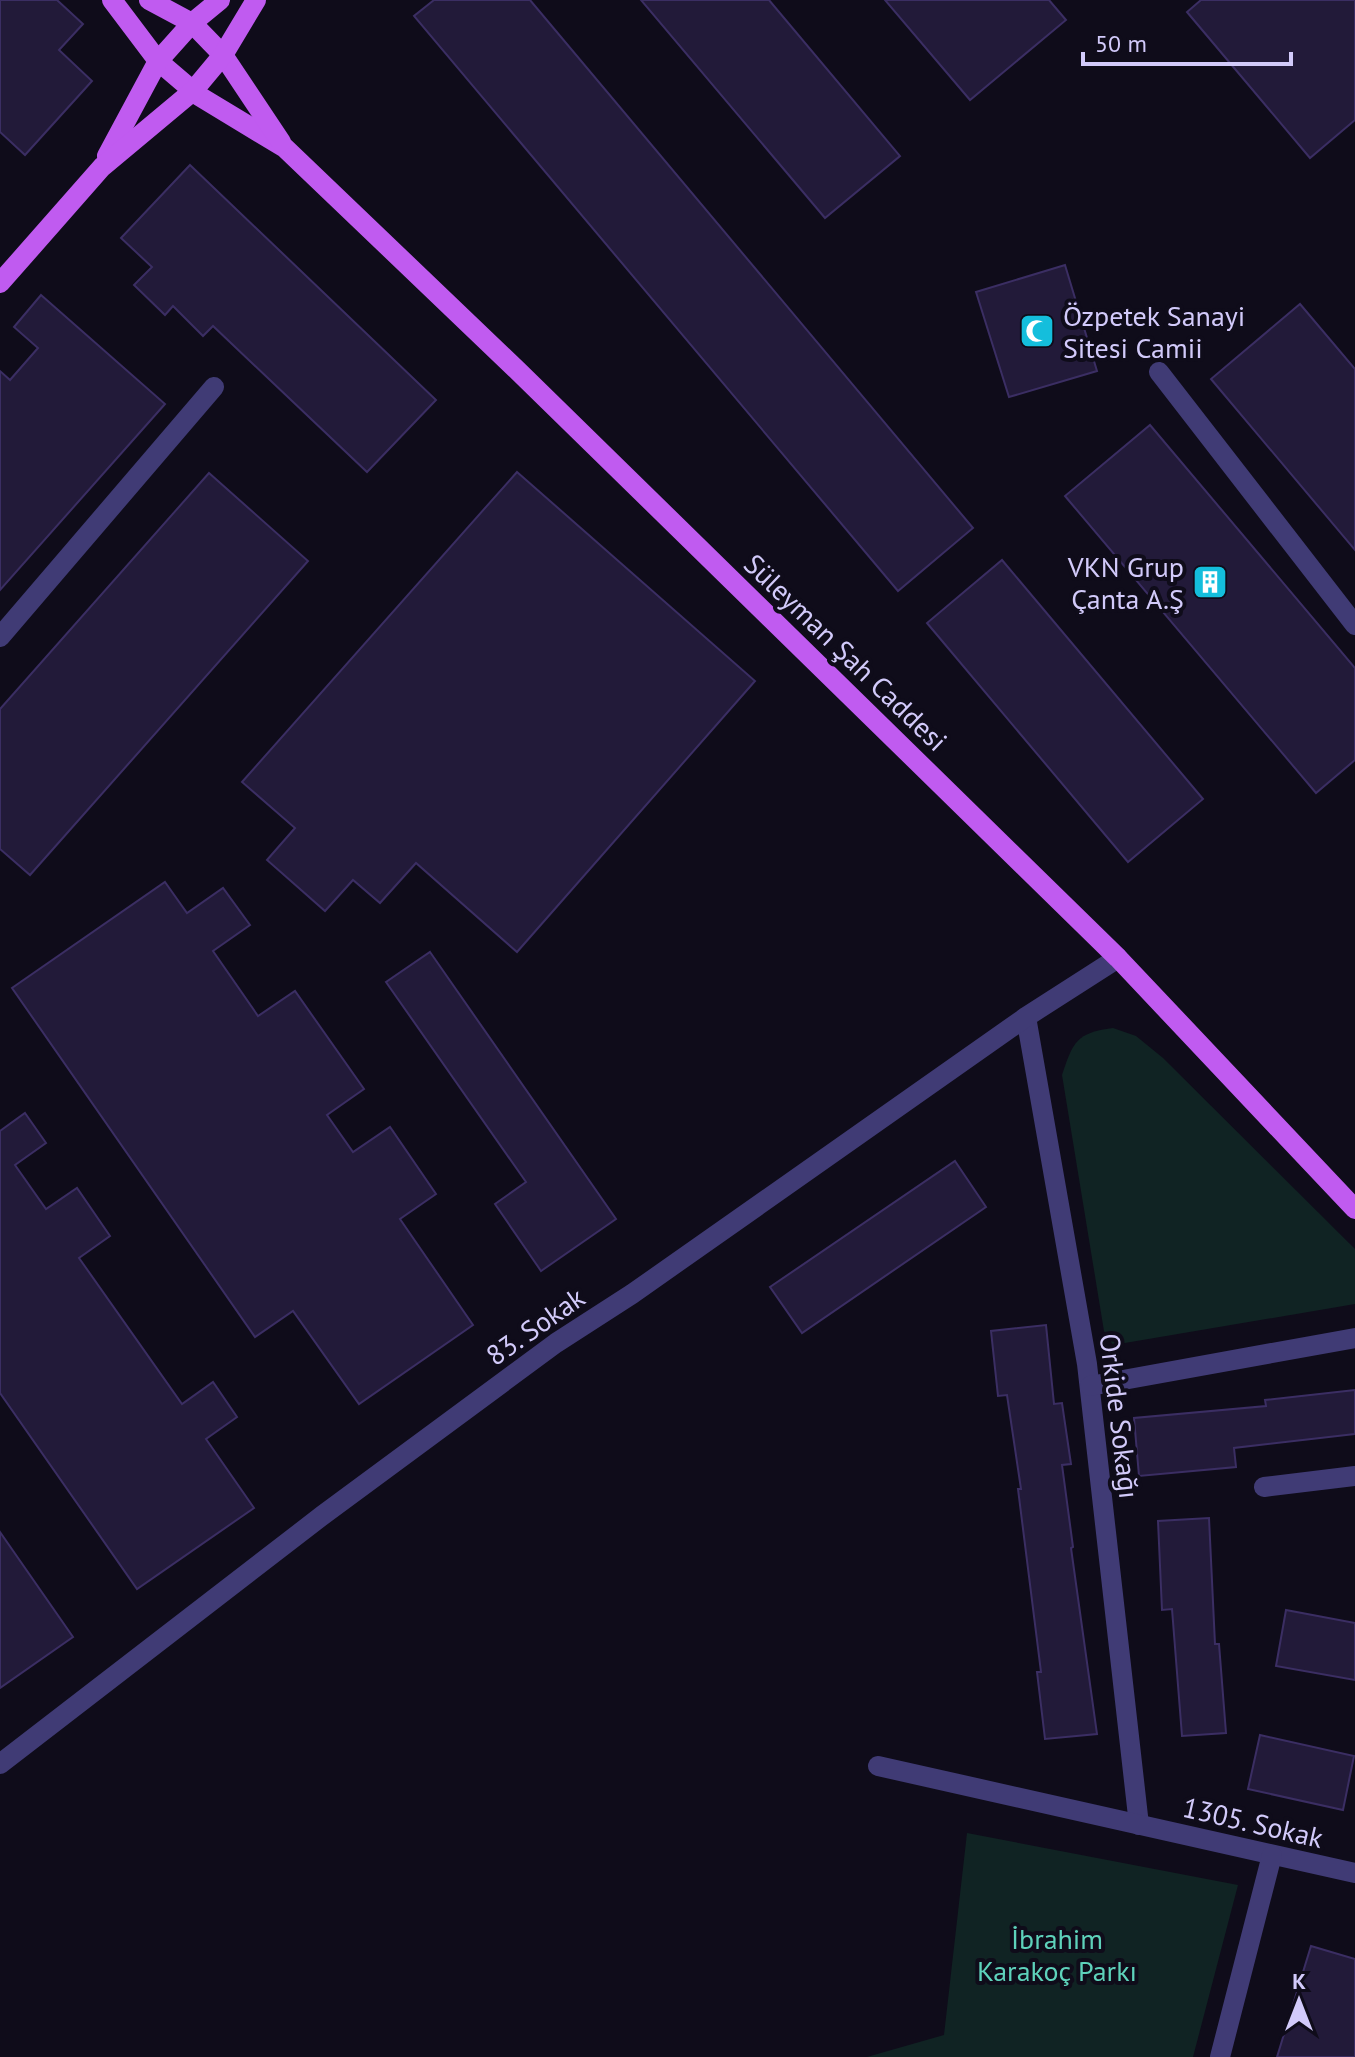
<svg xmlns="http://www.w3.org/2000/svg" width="1355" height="2057" viewBox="0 0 1355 2057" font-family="'PT Sans',sans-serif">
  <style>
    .green { fill: #102323 }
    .building { fill: #221a39; stroke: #3b2e63; stroke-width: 2 }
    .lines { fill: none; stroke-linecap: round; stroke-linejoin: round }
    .minor { stroke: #403b75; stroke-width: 20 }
    .major { stroke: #c05bf0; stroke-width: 20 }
    .labels { text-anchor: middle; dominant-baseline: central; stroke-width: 8; stroke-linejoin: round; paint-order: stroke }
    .poi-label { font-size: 28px; fill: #d2cafa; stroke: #0f0c1a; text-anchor: start }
    .street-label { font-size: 28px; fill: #d2cafa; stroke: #0f0c1a }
    .park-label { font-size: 28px; fill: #5ed2bb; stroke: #0f0c1a }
  </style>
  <rect width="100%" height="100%" fill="#0f0c1a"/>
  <g class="green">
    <path d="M 1113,1028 L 1136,1036 L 1163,1058 L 1355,1249 L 1355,1304 L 1113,1345 L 1104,1331 L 1062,1075 C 1073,1042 1076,1033 1113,1028 Z"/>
    <polygon points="967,1833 1238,1885 1193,2057 867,2057 944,2035"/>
  </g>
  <g class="building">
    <polygon points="0,0 57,0 83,24 59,50 92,81 25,155 0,132"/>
    <polygon points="434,0 530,0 973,528 898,591 414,16"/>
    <polygon points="641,0 769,0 900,156 825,218"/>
    <polygon points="885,0 1049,0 1066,20 970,100"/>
    <polygon points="1201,0 1355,0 1355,120 1310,158 1187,12"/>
    <polygon points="190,165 436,400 367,472 213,326 203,336 173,306 165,315 134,285 152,267 121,238"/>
    <polygon points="1065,265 1097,371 1009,397 976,292"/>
    <polygon points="41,295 165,404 0,590 0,371 10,380 38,348 14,327"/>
    <polygon points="1300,304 1355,369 1355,550 1211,379"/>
    <polygon points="1150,425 1355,668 1355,760 1316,793 1065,496"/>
    <polygon points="517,472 755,681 517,952 416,863 380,903 353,880 325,911 267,860 295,828 242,782"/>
    <polygon points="209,473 308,561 30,875 0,849 0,709"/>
    <polygon points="1002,560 1203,799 1128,862 927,623"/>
    <polygon points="165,882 187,913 223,888 250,925 213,951 258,1016 295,991 364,1089 327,1115 353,1152 390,1127 436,1194 400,1219 473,1325 359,1404 293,1311 255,1337 12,988"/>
    <polygon points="430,952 616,1219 541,1271 495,1204 526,1182 386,982"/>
    <polygon points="25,1113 46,1143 15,1165 46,1209 77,1188 110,1236 79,1258 182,1404 213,1382 237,1417 206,1439 254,1508 137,1589 0,1393 0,1131"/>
    <polygon points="955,1161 986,1207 802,1333 770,1287"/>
    <polygon points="1046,1325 1054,1404 1062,1403 1071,1464 1062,1465 1073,1547 1071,1548 1097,1734 1045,1739 1037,1672 1041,1672 1018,1489 1021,1489 1007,1395 998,1396 991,1331"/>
    <polygon points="1355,1390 1355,1434 1234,1448 1236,1467 1139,1476 1134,1418 1266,1406 1265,1400"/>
    <polygon points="1209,1518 1215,1644 1219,1644 1226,1733 1182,1736 1172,1609 1162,1610 1158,1521"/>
    <polygon points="0,1532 73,1637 0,1688"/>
    <polygon points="1286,1610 1355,1623 1355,1680 1276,1666"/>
    <polygon points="1260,1735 1354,1756 1343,1810 1248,1789"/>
    <polygon points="1311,1946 1355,1959 1355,2057 1277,2057"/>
  </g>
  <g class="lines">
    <g class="minor">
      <polyline points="1159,372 1355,625"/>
      <polyline points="0,637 214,387"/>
      <polyline points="1026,1017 1087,1364 1139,1825"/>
      <polyline points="1090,1386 1355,1338"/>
      <polyline points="1264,1487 1355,1476"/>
      <polyline points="0,1764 323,1515 556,1343 632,1294 1026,1017 1118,958"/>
      <polyline points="878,1766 1355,1873"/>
      <polyline points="1220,2057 1272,1855"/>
    </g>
    <g class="major">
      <polyline points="112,0 158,61 199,96 285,148 517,370 1118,958 1355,1209"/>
      <polyline points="149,0 192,23 223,55 281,142"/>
      <polyline points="107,156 158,61 192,23 220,0"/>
      <polyline points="0,283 102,167 193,91 223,55 256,0"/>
    </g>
  </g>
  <defs>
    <g id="mosque-square" transform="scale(1.8)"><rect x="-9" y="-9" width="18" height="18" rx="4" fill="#14bedc" stroke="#0f0c1a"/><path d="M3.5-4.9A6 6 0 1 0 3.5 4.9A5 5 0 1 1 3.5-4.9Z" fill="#fff"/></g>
    <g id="building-square" transform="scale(1.8)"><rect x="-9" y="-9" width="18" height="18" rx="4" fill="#14bedc" stroke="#0f0c1a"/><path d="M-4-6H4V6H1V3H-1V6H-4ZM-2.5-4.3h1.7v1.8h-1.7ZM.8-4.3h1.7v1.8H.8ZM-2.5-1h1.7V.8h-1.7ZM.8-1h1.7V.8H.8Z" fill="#fff"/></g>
  </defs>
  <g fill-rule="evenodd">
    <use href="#mosque-square" x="1037" y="331"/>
    <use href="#building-square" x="1210" y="582"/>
  </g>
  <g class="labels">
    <g class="poi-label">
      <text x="1063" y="315">Özpetek Sanayi<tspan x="1063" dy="32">Sitesi Camii</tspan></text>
      <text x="1184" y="566" text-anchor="end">VKN Grup<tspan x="1184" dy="32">Çanta A.Ş</tspan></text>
    </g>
    <g class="street-label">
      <text transform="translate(846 652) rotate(44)">Süleyman Şah Caddesi</text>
      <text transform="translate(535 1326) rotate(-35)">83. Sokak</text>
      <text transform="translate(1120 1416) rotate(83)">Orkide Sokağı</text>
      <text transform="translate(1253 1822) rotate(13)">1305. Sokak</text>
    </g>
    <g class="park-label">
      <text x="1057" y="1938">İbrahim<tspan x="1057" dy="32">Karakoç Parkı</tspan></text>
    </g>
  </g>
  <g transform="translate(1299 2001)" stroke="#0f0c1a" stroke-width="6" paint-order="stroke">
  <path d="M0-6L14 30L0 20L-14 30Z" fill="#d2cafa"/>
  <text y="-12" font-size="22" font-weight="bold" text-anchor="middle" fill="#d2cafa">K</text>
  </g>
  <path d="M1083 52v12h208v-12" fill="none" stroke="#d2cafa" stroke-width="4"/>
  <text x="1095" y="52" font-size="24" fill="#d2cafa" stroke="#0f0c1a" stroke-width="6" paint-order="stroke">50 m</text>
</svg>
